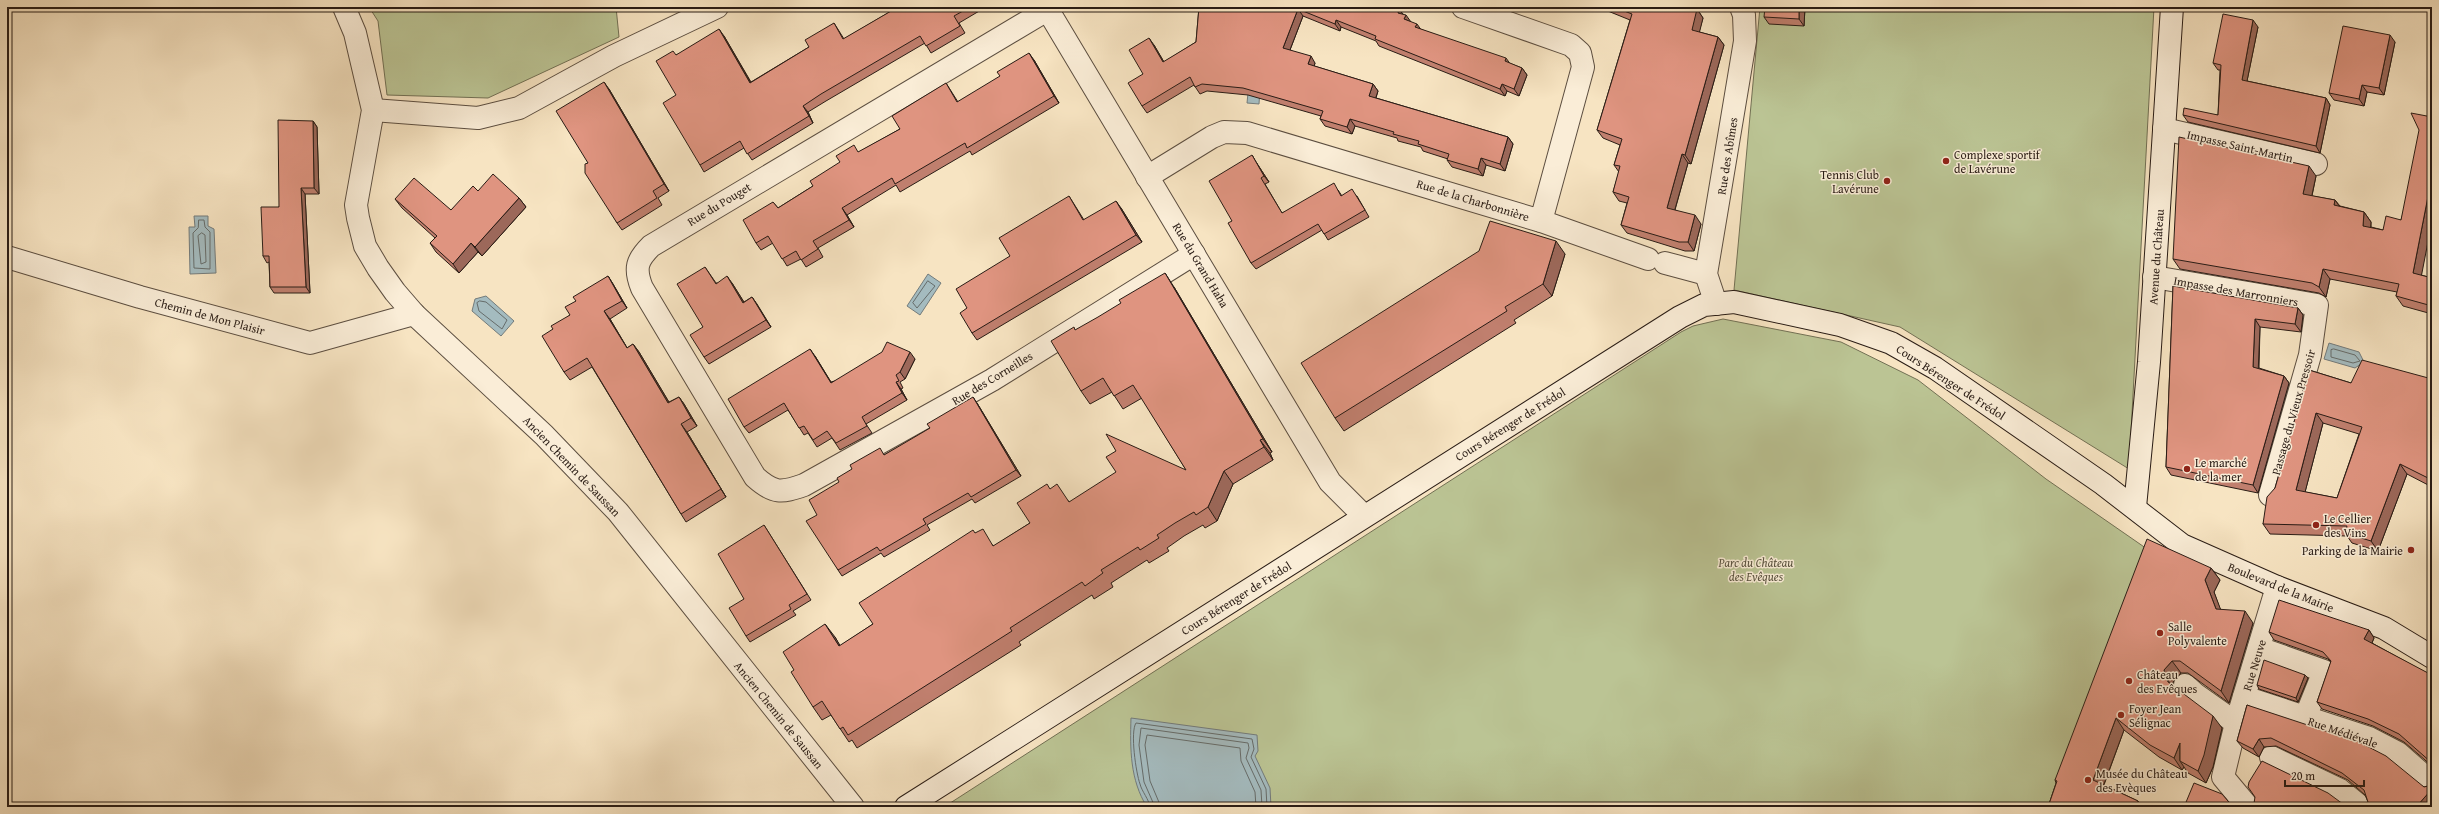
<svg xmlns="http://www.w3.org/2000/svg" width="2439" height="814" viewBox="0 0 2439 814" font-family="'Gentium Book Plus',serif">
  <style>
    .green { fill: #bbc494; stroke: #727054 }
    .water { fill: #a4bbbf; stroke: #737b7b }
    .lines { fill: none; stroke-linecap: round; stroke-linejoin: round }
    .shore { stroke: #666c6a; stroke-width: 1 }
    .street-casing { stroke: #5c4e40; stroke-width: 24 }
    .secondary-casing { stroke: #291c15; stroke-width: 24 }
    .street { stroke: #faedd7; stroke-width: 22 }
    .secondary { stroke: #faedd7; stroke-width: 22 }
    .wall { fill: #c07f6e; stroke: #291c15; fill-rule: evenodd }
    .shaded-wall { fill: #9c685a; stroke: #291c15 }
    .building { fill: #df9480; stroke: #291c15; fill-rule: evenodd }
    .poi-dot { fill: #8f2418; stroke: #faedd7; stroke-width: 1.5 }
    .labels { text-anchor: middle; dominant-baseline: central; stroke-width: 3; stroke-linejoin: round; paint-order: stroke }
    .street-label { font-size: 12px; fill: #291c15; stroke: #faedd7 }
    .poi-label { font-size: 12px; fill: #291c15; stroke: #faedd7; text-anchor: start }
    .park-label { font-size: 12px; font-style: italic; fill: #554e3b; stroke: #faedd7 }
  </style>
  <rect width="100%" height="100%" fill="#f7e4c2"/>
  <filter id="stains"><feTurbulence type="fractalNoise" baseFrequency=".005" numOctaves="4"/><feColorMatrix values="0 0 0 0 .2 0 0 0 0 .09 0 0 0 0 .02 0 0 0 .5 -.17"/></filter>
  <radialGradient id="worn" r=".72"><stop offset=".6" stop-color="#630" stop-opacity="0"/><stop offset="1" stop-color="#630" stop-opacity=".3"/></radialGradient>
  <g class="green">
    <polygon points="369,7 616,7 619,37 488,98 387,95 378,21"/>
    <polygon points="1760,7 2154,7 2129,469 1900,327 1734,290"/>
    <polygon points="1723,319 1841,342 1918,380 2046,479 2150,551 2058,807 944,807 1681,332 1693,326"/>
  </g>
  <g class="water">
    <polygon points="1250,73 1261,74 1259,104 1247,103"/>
    <polygon points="194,216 208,216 208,226 214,229 216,273 190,274 189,227 195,227"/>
    <polygon points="928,274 941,283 920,315 907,306"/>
    <polygon points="486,296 514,321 501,336 472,311 475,299"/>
    <polygon points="2329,343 2359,352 2364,362 2355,368 2324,359"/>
    <path d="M 1131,718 L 1257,735 L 1258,751 L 1255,756 L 1270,788 L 1271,807 L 1147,807 C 1130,780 1130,749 1131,718 Z"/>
  </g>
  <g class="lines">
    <g class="shore">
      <polygon points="199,220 204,220 205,227 210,232 210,269 194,268 193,233 198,228"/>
      <polygon points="202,233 205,235 206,262 201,264 198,236"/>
      <polygon points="928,281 935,286 917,308 913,303"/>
      <polygon points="480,301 486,302 507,320 502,329 479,311 477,303"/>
      <polygon points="2334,349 2355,355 2360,361 2353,363 2331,357 2331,350"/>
      <path d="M 1150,807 C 1149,799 1142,792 1140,784 C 1136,773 1130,732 1136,723 L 1252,739 L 1254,749 L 1251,757 L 1266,789 L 1267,807"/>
      <polyline points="1155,807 1144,782 1139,745 1141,728 1248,743 1249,748 1246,758 1261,790 1262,807"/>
      <polyline points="1161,807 1150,781 1145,745 1147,735 1240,748 1241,761 1255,792 1256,807"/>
    </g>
    <g class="street-casing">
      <g id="street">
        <polyline points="344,7 355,33 373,110 356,205 358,218 365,246 378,268 395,292 414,314 544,435 618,512 853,807"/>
        <polyline points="1046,7 1330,482 1364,516"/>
        <path d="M 1052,7 L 651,246 C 637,260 634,268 642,288 L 755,477 C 774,494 781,493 804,485 L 992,380 L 1194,254"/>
        <polyline points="373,110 478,118 519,108 614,56 717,7"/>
        <polyline points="2164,129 2316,164"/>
        <polyline points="1147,177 1212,137 1224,132 1247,133 1541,221 1583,67 1580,53 1571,45 1463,7"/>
        <polyline points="1541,221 1648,259"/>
        <polyline points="7,257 140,297 310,343 414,314"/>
        <polyline points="1665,263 1706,274"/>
        <polyline points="2154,277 2317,305 2310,355 2270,495"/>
        <polyline points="1716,304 1706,274 1745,41 1744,15 1741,7"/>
        <polyline points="2259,648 2324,671 2305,718"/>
        <polyline points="2185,685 2195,694 2236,723"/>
        <polyline points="2244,697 2369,738 2398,753 2432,783"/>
        <polyline points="2271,757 2340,790 2361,807"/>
        <polyline points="2248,807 2223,777 2236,723 2277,587"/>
      </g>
    </g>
    <g class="secondary-casing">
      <g id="secondary">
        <polyline points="2135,507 2149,362 2172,7"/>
        <polyline points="906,807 1680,317 1704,305 1734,302 1840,325 1891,343 1935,368 2103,484 2182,545 2277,587 2384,628 2432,657"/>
      </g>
    </g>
    <use href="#street" class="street"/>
    <use href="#secondary" class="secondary"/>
  </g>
  <g class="wall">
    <polygon points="898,7 986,7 959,23 965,33 931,53 925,43 826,101 808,112 813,123 752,160 744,148 704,172 700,165 676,55 724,36 751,82 809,47 834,23 844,39"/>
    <polygon points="1199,7 1399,9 1403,14 1410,22 1420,29 1522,68 1527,75 1519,96 1507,91 1505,96 1379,46 1376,41 1341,27 1340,31 1303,16 1290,50 1315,63 1314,66 1373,84 1378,91 1376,98 1508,137 1513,144 1505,171 1486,165 1483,176 1452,167 1447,160 1448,159 1423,151 1421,147 1398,141 1397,138 1355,126 1352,134 1325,126 1320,119 1321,116 1248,95 1207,91 1200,94 1194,85 1147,113 1142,106 1143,74 1154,45 1164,62 1196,42"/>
    <polygon points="1598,7 1700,7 1699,12 1703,18 1699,32 1718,37 1724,45 1691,164 1688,163 1675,210 1701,224 1694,251 1685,251 1627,233 1621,225 1627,203 1619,201 1613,192 1619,172 1614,165 1620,145 1603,138 1597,130 1630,20"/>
    <polygon points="1805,7 1804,26 1769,24 1764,17"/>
    <polygon points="2258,27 2247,81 2326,98 2330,105 2320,153 2188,122 2183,115 2218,115 2220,70 2218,70 2213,63"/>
    <polygon points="2395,42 2384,95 2367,92 2364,106 2334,100 2329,93"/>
    <polygon points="1034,60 1059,103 972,155 970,151 900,192 896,185 847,215 854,227 818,248 823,257 806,267 801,259 787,266 773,243 761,250 756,243 773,202 778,208 813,186 859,152 900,129 946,83 958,102"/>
    <polygon points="609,89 669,191 658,198 662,205 622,230 617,223 588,163"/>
    <polygon points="2432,117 2421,275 2432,278 2432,314 2403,306 2396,296 2397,292 2330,279 2326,297 2319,293 2180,269 2173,259 2316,176 2312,196 2335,200 2340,206 2364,212 2371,222 2371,227 2383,230 2401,220"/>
    <polygon points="313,121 317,127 319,194 305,194 310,293 274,293 270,287 269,262 267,263 263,256 279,207"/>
    <polygon points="1256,162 1269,182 1265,184 1282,213 1338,190 1342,196 1357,196 1369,217 1328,240 1322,230 1256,269 1251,263 1232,221"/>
    <polygon points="478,191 519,198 526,207 482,256 478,252 459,273 436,252 430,243 435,238 402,208 395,199 451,210"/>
    <polygon points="1069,196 1084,220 1121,208 1142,242 977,340 972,333 967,308 1010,256"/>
    <polygon points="1565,254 1552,296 1514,320 1516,323 1344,431 1335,418"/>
    <polygon points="705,267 716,283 732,283 744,302 752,297 771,327 709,364 704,357 703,327"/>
    <polygon points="608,276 613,284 627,308 610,319 627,348 633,344 639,352 669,402 679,397 684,404 697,426 687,432 726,497 686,522 681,514 592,367 570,380 564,372 553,329 570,315 576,301"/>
    <polygon points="2173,286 2298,308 2303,315 2301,332 2260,327 2259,368 2284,376 2289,383 2258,493 2171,475 2166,467"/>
    <polygon points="1174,287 1272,452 1270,453 1273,460 1233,484 1217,521 1205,528 1203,525 1184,536 1167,548 1169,551 1149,563 1147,560 1111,583 1113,587 1094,599 1092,595 1019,642 1021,645 857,748 852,740 849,742 831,715 822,720 813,707 835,637 840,646 873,624 976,533 994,546 1030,523 1050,489 1070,502 1186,470 1142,398 1123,409 1112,392 1090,404 1081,391 1076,330"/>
    <polygon points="815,356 831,382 915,359 905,379 900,382 903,388 901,389 907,400 866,424 872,433 840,450 832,438 817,447 808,433 804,435 788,410 749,433 744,427"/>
    <path d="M 2309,370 L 2351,383 L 2432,379 L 2432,487 L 2407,474 L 2378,551 L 2352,543 L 2347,536 L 2270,534 L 2263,524 L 2275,488 ZM 2323,423 L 2359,434 L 2337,498 L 2305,492 Z"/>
    <polygon points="977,403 1021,476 975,503 972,499 927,525 930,530 884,557 881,553 842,576 838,570 817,515 884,455"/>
    <polygon points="764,525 811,600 793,611 796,615 750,642 746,636 744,599"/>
    <polygon points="2211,568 2220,580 2214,592 2220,609 2253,623 2229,703 2188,673 2181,673 2173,682 2173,686 2222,728 2213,767 2206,783 2188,773 2184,767 2182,770 2159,757 2124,730 2104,785 2138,801 2142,807 2048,807 2056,783 2055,780"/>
    <polygon points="2369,630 2374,638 2372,643 2432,676 2432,766 2404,742 2373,726 2322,709 2317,702 2331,662 2328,659 2274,640 2269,632"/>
    <polygon points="2305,675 2308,678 2298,702 2259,689 2257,685"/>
    <polygon points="2247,705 2424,787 2432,785 2432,803 2428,807 2364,807 2368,802 2365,795 2348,780 2276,746 2264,747 2259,757 2243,748 2237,741"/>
  </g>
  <g class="shaded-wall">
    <polygon points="1692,7 1700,7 1699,12 1703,18 1698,38 1692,30"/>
    <polygon points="1799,7 1805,7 1804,26 1799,19"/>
    <polygon points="1298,9 1303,16 1288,55 1283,48"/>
    <polygon points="1399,9 1404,16 1398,13"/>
    <polygon points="1406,15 1411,22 1404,19"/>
    <polygon points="1336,20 1341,27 1340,31 1335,24"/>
    <polygon points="2253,20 2258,27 2246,86 2242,80"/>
    <polygon points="1417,24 1422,31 1415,27"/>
    <polygon points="719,29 724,36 755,90 750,83"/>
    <polygon points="2390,35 2395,42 2384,95 2379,88"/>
    <polygon points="1718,37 1724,45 1691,164 1685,155"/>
    <polygon points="1149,38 1154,45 1168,69 1163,62"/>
    <polygon points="1029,53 1034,60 1059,103 1054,96"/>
    <polygon points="1311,56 1315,63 1313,71 1308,64"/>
    <polygon points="1506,58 1511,65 1505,61"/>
    <polygon points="1522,68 1527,75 1519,96 1514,89"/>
    <polygon points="604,82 609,89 669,191 664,184"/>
    <polygon points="1373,84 1378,91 1374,103 1369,96"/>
    <polygon points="1502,84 1507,91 1505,96 1500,89"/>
    <polygon points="2362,85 2367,92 2364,106 2359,99"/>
    <polygon points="2326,98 2330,105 2320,153 2316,146"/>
    <polygon points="803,106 808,112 813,123 809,116"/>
    <polygon points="1350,119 1355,126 1352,134 1347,127"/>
    <polygon points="313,121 317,127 319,194 314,188"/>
    <polygon points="1508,137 1513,144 1505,171 1500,164"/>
    <polygon points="1682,154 1688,163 1673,216 1667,208"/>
    <polygon points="1252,155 1256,162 1269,182 1264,176"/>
    <polygon points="1481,158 1486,165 1483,176 1478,169"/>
    <polygon points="2309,166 2316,176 2310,204 2303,194"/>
    <polygon points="2432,176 2432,221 2420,283 2413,273"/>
    <polygon points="301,188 305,194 310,293 306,287"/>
    <polygon points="519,198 526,207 482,256 475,247"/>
    <polygon points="2335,200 2342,210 2334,205"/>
    <polygon points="1116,201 1121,208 1142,242 1136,235"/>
    <polygon points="842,208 847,215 854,227 849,220"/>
    <polygon points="2364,212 2371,222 2370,236 2363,226"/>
    <polygon points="1695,215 1701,224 1694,251 1688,242"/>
    <polygon points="1556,241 1565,254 1552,296 1543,284"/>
    <polygon points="471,243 478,252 459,273 453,264"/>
    <polygon points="2323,269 2330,279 2326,297 2319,287"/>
    <polygon points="1165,273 1174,287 1272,452 1263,439"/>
    <polygon points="608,276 613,284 627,308 622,301"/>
    <polygon points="727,276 732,283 748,309 743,303"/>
    <polygon points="752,297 757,304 771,327 766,320"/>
    <polygon points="2298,308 2303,315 2301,332 2295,324"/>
    <polygon points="604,311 610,319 632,356 627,348"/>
    <polygon points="2255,319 2260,327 2258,375 2253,367"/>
    <polygon points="633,344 639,352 674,411 668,403"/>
    <polygon points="810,349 815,356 835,389 831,383"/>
    <polygon points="910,352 915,359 905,379 900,372"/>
    <polygon points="2284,376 2289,383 2258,493 2253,485"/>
    <polygon points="896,382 901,389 907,400 902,393"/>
    <polygon points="679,397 684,404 697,426 691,418"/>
    <polygon points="973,397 977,403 1021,476 1016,470"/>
    <polygon points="2316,413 2323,423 2303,500 2296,490"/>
    <polygon points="681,424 687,432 726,497 721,489"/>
    <polygon points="1260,440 1270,453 1273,460 1264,447"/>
    <polygon points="2400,464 2407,474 2378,551 2371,541"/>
    <polygon points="1224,471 1233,484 1217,521 1208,507"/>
    <polygon points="2211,568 2220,580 2214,592 2225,621 2216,609 2205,580"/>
    <polygon points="2245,611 2253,623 2229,703 2221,691"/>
    <polygon points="825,624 835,637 848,659 839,646"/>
    <polygon points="2369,630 2374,638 2370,647 2364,639"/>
    <polygon points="2172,661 2181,673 2173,682 2173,688 2177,694 2165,676 2164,670"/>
    <polygon points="2305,675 2308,678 2298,702 2296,698"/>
    <polygon points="2213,716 2222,728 2213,767 2206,783 2198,771"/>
    <polygon points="2116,718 2124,730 2101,792 2093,780"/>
    <polygon points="2259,739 2264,747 2259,757 2253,749"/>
    <polygon points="2180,743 2180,761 2184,767 2182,770 2174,758"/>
    <polygon points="2432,789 2432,803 2428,807 2416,807"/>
    <polygon points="2138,801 2142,807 2136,807"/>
  </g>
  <g class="building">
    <polygon points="898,7 970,7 954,16 960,26 926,46 920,36 821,94 803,106 809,116 747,154 740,141 700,165 663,103 676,95 656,61 673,51 676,55 719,29 750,83 809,47 805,40 834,23 843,39"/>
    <polygon points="1199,7 1394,7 1399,9 1398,13 1406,15 1404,19 1417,24 1415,27 1506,58 1505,61 1522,68 1514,89 1502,84 1500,89 1375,39 1376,36 1336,20 1335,24 1298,9 1283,48 1311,56 1308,64 1373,84 1369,96 1508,137 1500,164 1481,158 1478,169 1447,160 1449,154 1418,144 1419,141 1393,134 1394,132 1350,119 1347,127 1320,119 1323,111 1243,88 1202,84 1195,87 1190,77 1142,106 1128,83 1143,74 1129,50 1149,38 1163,62 1196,42"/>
    <polygon points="1614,7 1692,7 1692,8 1697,9 1692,30 1718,37 1685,155 1682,154 1667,208 1695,215 1688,242 1679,242 1621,225 1629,197 1613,192 1620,166 1614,165 1622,139 1597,130 1632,14"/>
    <polygon points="1765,7 1799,7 1799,19 1764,17"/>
    <polygon points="2223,14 2253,20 2242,80 2326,98 2316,146 2183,115 2184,108 2218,115 2221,65 2213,63"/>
    <polygon points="2343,26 2390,35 2379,88 2362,85 2359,99 2329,93"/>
    <polygon points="1029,53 1054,96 967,148 965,143 895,184 892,178 842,208 849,220 813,241 818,249 801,260 796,251 782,259 768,236 756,243 743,220 773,202 778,208 813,186 810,181 840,162 836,156 854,145 858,152 900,129 892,116 946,83 957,102 1000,76 997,72"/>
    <polygon points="604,82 664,184 653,191 657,198 617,223 585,173 585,164 588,163 556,111"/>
    <polygon points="2411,113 2432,117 2432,176 2413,273 2432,278 2432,306 2396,296 2399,284 2323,269 2319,287 2312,283 2173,259 2179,137 2309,166 2303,194 2335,200 2334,205 2364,212 2363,226 2383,230 2386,216 2401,220 2419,130"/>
    <polygon points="278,120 313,121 314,188 301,188 306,287 270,287 269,256 263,256 261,207 279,207"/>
    <polygon points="1252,155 1264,176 1261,178 1282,213 1334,183 1341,196 1352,189 1365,210 1324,234 1318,224 1251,263 1228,223 1232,221 1209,181"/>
    <polygon points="493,174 519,198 475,247 471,243 453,264 430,243 437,236 395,199 414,178 451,210 473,186 478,191"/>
    <polygon points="1069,196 1083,220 1116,201 1136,235 972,333 960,313 967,308 956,289 1010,256 999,238"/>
    <polygon points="1490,221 1556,241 1543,284 1505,307 1507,311 1335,418 1301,363 1479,251"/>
    <polygon points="705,267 716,284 727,276 743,303 752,297 766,320 704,357 690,335 703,327 677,284"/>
    <polygon points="1165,273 1263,439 1260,440 1264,447 1224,471 1208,507 1196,515 1194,512 1175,523 1157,535 1159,538 1140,550 1138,547 1101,570 1103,573 1085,586 1082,582 1010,628 1012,631 848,735 843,727 840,729 822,701 813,707 791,672 794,670 783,652 825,624 839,646 873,624 859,603 973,530 975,533 983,529 993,546 1030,523 1017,503 1047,484 1050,489 1057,484 1069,502 1116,472 1106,457 1116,451 1106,434 1186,470 1133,385 1114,396 1103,378 1081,391 1051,341 1074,327 1075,330 1098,317 1121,303 1119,300"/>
    <polygon points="608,276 622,301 604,311 627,348 633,344 668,403 679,397 691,418 681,424 721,489 681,514 587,358 564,372 542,336 553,329 551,326 570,315 565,307 576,301 573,297"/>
    <polygon points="2173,286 2298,308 2295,324 2255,319 2253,367 2284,376 2253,485 2166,467"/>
    <polygon points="887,342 910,352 900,372 896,375 899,381 896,382 902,393 862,417 867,426 836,443 827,431 813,440 804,426 799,428 784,403 744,427 728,399 810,349 831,383 882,352"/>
    <path d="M 2362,360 L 2432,379 L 2432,480 L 2400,464 L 2371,541 L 2345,533 L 2347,526 L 2263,524 L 2267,497 L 2275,488 L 2309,370 L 2351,383 ZM 2316,413 L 2362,427 L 2337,498 L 2296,490 Z"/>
    <polygon points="973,397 1016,470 971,497 968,493 923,519 926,524 880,551 877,547 838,570 806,521 817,515 809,500 839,482 837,478 852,469 850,465 880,448 884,455 930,428 927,424"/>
    <polygon points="764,525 807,594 789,605 791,609 746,636 729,608 744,599 718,554"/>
    <polygon points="2147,539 2211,568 2205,580 2216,609 2245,611 2221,691 2180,661 2172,661 2164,670 2165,676 2168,682 2213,716 2204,755 2198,771 2180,761 2180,743 2174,758 2150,745 2116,718 2093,780 2138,801 2136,807 2048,807 2057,781 2055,780"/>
    <polygon points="2279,600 2369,630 2364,639 2428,673 2432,676 2432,763 2399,734 2368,719 2317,702 2331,661 2323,652 2269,632"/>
    <polygon points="2264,660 2305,675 2296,698 2257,685"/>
    <polygon points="2247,705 2359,742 2386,756 2424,787 2432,785 2432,789 2416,807 2364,807 2368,802 2364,790 2342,773 2271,738 2259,739 2253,749 2237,741"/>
    <polygon points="2262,761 2328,793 2347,807 2250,807 2254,803 2255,797 2248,787 2249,782"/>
    <polygon points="2194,783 2222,794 2233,807 2184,807"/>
  </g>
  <g class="poi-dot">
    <circle cx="1946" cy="161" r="4"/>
    <circle cx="1887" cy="181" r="4"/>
    <circle cx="2187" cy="469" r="4"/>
    <circle cx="2316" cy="525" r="4"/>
    <circle cx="2411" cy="550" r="4"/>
    <circle cx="2160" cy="633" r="4"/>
    <circle cx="2129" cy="681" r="4"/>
    <circle cx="2121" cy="715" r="4"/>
    <circle cx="2088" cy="780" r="4"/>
  </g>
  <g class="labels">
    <g class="street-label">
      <text transform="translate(2240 146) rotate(13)">Impasse Saint-Martin</text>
      <text transform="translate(1727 156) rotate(-81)">Rue des Abîmes</text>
      <text transform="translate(1473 200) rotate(17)">Rue de la Charbonnière</text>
      <text transform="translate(719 204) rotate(-31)">Rue du Pouget</text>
      <text transform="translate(2156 257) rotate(-86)">Avenue du Château</text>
      <text transform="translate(1201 265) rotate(59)">Rue du Grand Haha</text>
      <text transform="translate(2236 291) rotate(10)">Impasse des Marronniers</text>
      <text transform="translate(210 316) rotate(15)">Chemin de Mon Plaisir</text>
      <text transform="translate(992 378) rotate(-31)">Rue des Corneilles</text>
      <text transform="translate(1951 382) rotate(33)">Cours Bérenger de Frédol</text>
      <text transform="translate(2293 412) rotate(-74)">Passage du Vieux Pressoir</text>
      <text transform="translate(1510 424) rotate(-32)">Cours Bérenger de Frédol</text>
      <text transform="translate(572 466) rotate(46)">Ancien Chemin de Saussan</text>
      <text transform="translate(2281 587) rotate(22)">Boulevard de la Mairie</text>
      <text transform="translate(1236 598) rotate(-32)">Cours Bérenger de Frédol</text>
      <text transform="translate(2254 665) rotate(-73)">Rue Neuve</text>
      <text transform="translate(779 715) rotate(51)">Ancien Chemin de Saussan</text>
      <text transform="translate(2343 732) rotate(19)">Rue Médiévale</text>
    </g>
    <g class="poi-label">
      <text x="1954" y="154">Complexe sportif<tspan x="1954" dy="14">de Lavérune</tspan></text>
      <text x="1879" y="174" text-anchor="end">Tennis Club<tspan x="1879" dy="14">Lavérune</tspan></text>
      <text x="2195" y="462">Le marché<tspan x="2195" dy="14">de la mer</tspan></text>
      <text x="2324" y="518">Le Cellier<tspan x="2324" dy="14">des Vins</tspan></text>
      <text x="2403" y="550" text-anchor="end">Parking de la Mairie</text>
      <text x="2168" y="626">Salle<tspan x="2168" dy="14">Polyvalente</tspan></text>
      <text x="2137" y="674">Château<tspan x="2137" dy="14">des Evêques</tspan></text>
      <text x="2129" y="708">Foyer Jean<tspan x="2129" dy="14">Sélignac</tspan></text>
      <text x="2096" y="773">Musée du Château<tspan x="2096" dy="14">des Evèques</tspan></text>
    </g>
    <g class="park-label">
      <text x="1756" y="562">Parc du Château<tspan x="1756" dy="14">des Evêques</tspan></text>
    </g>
  </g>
  <rect width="2439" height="814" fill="none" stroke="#f7e4c2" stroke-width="24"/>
  <rect x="8" y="8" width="2423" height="798" fill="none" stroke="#291c15" stroke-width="2"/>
  <rect x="12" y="12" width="2415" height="790" fill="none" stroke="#291c15"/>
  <path d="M2285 780v6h79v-6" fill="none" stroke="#291c15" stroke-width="2"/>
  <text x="2291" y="780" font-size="12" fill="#291c15" stroke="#faedd7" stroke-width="3" paint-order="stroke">20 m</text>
  <rect width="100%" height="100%" filter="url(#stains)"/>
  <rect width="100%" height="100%" fill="url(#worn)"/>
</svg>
